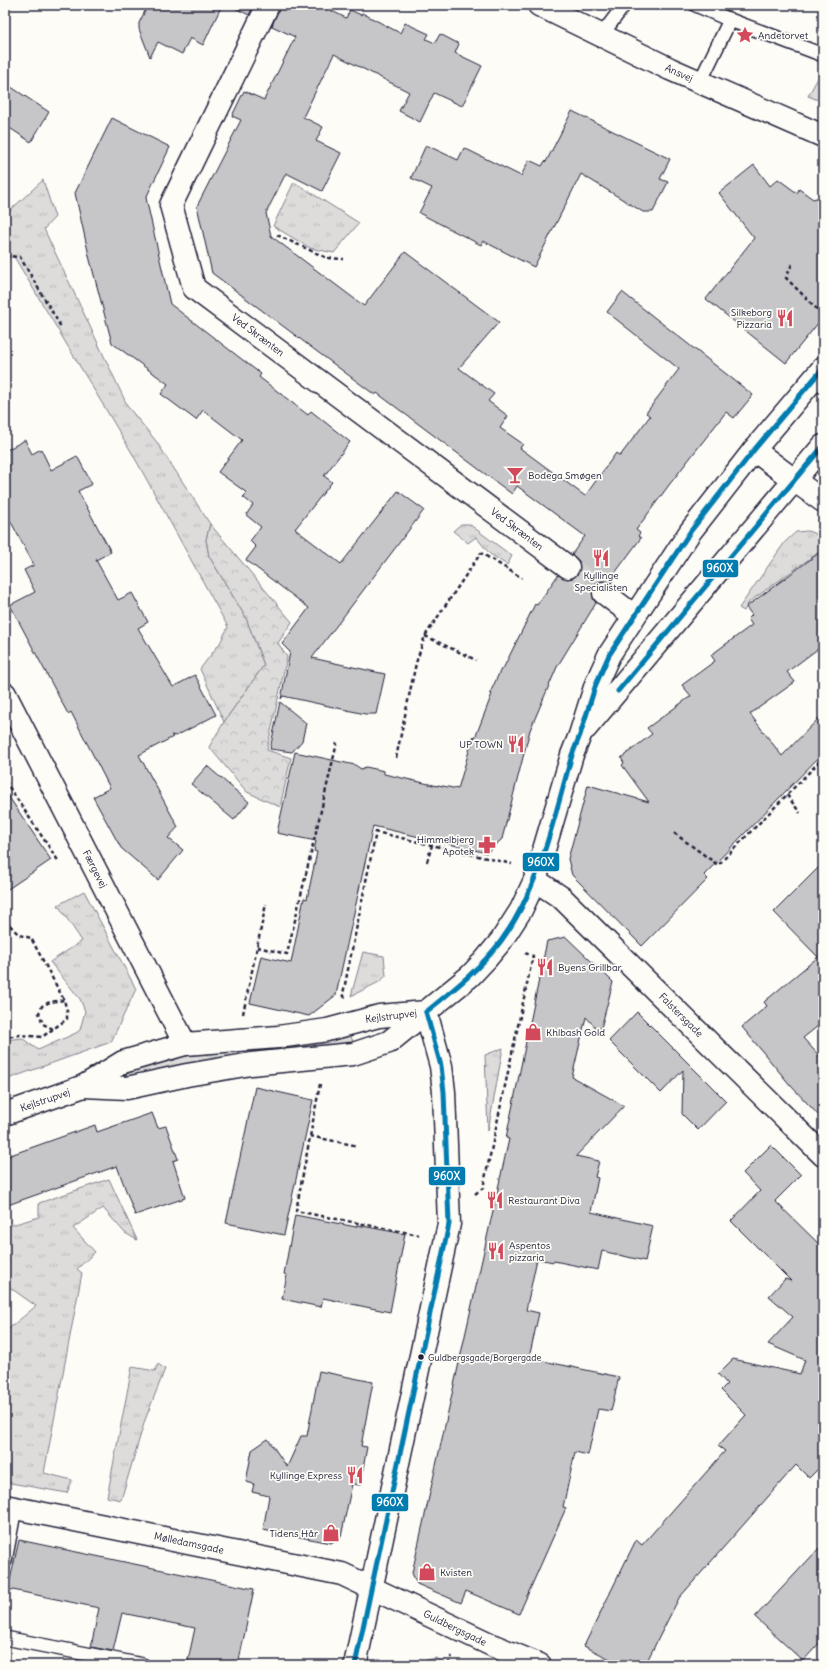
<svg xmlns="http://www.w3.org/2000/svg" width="828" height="1670" viewBox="0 0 828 1670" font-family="Delius,sans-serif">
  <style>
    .grass { fill: url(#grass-tufts); stroke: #807f8b }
    .forest { fill: url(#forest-crowns); stroke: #807f8b }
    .building { fill: #c6c6c8; stroke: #22223b }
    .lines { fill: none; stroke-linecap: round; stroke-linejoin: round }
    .street-tunnel { stroke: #d1d0d1; stroke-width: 22; stroke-dasharray: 22 11; stroke-linecap: butt }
    .lane-casing { stroke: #22223b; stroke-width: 16 }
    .street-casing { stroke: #22223b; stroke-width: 25 }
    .secondary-casing { stroke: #22223b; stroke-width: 25 }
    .path { stroke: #22223b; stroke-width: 2.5; stroke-dasharray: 4 3; stroke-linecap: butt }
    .lane { stroke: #fdfcf7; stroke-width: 13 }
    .street { stroke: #fdfcf7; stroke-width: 22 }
    .secondary { stroke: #fdfcf7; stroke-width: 22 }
    .bus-1-casing { stroke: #fdfcf7; stroke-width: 8 }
    .bus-1 { stroke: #007cb0; stroke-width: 5 }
    .bus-dot { fill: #22223b; stroke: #fdfcf7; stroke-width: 1.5 }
    .labels { text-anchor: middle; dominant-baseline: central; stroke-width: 3.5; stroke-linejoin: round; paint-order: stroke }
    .bus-label { font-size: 9px; fill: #22223b; stroke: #fdfcf7; text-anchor: start }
    .poi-label { font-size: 10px; fill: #22223b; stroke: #fdfcf7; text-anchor: start }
    .street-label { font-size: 10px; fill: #22223b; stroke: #fdfcf7 }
    .line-badge { stroke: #fdfcf7; stroke-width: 1.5 }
    .badge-label { font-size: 11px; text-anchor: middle; font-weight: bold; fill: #fff }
  </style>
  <defs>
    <pattern id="grass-tufts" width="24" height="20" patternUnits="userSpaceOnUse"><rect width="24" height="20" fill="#dddcdb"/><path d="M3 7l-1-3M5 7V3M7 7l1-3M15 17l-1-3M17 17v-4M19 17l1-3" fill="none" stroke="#bdbcbd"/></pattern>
    <pattern id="forest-crowns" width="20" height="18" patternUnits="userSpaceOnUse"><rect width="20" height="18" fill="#dddcdb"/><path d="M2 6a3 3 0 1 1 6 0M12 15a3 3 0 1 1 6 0" fill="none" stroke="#bdbcbd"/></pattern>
  </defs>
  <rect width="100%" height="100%" fill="#fdfcf7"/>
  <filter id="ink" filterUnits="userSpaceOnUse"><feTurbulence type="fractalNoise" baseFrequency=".025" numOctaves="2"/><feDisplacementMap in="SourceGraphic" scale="8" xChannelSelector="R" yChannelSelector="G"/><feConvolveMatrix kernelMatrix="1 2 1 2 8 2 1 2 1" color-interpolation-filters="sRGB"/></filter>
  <g filter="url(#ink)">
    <g class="grass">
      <polygon points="823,69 823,102 808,96"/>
      <polygon points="43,180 55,217 44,229 128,407 156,441 210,524 206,540 209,556 246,618 264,665 224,722 200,669 220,643 228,627 132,453 13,255 5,261 5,215"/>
      <polygon points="294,182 359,223 334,253 310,248 273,226"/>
      <polygon points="461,524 469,524 512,556 507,565 490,554 476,537 468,543 453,531"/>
      <polygon points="808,531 823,537 823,549 749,602 744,611 739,608 785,542 796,532"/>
      <polygon points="84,891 136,989 111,1042 5,1080 5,1040 22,1038 38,1050 76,1033 80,1030 85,1011 80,999 50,962 82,941 58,905"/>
      <polygon points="363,952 384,956 386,976 379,982 351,996"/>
      <polygon points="351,1036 354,1045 123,1081 122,1075 186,1056 232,1050 278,1049 324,1043"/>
      <polygon points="503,1048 488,1131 485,1055"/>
      <polygon points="109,1179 137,1240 125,1233 103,1208 73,1228 95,1252 77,1269 82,1273 44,1473 72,1480 67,1493 5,1482 5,1332 36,1306 5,1284 5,1227 39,1217 39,1203"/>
      <polygon points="158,1364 165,1369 145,1420 121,1500 107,1497 132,1367 155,1371"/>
      <polygon points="436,1658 443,1662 442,1665 422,1665 426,1660"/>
    </g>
    <polygon class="forest" points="210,524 292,622 278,643 287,657 267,750 291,758 280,807 247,792 209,747 224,722 264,665 246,618 209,556 206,540"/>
    <g class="building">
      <polygon points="148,5 222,5 203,45 190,38 182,54 158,42 150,57 139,29 139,23"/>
      <polygon points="229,5 254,5 249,15"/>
      <polygon points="280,5 320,5 346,18 350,10 361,15 362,13 400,33 405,23 429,34 426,39 435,43 440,34 459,44 455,53 482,66 462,106 434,93 420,122 399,111 409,92 334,54 303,117 323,127 316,141 341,153 322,191 286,173 266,213 271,236 364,306 405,252 499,322 459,368 494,394 488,401 508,416 500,428 523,444 520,448 585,496 616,453 620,456 650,416 646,413 679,369 607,312 622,292 753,395 734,418 726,412 669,485 636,530 640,533 638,536 641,538 612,577 614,578 611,583 605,581 600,581 594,586 592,591 592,597 596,603 557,667 530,730 502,839 487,853 373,826 336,995 309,1016 250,1003 261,956 291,963 304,898 307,899 317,852 314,851 316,841 277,833 295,752 355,765 361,769 366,767 384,771 384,774 438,786 438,785 458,789 473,737 475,738 492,694 490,693 501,669 503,669 535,604 537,605 558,575 567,579 573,578 578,574 580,569 580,562 572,554 585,536 517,486 512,494 377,393 375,395 212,273 197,206 241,120 232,116 244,91 264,100 295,37 272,26"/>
      <polygon points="5,83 49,112 31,142 5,125"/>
      <polygon points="572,111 670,159 660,179 668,182 653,212 643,212 581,174 534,267 483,241 481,245 419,213 432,188 411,178 426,145 458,160 464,148 521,176 529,160 542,166 545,161 546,162"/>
      <polygon points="112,118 170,147 146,198 170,304 261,374 259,377 308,415 311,411 350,442 324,476 332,482 295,529 341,564 398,491 424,510 312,658 385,674 376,714 365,714 283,696 281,699 290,652 282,644 309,608 246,560 256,547 250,541 261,527 246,515 253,505 243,497 247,493 218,472 242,440 203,410 196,420 161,394 168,384 112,343 90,260 75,193"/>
      <polygon points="754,165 770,186 778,179 797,193 799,189 813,199 823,196 823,317 786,363 706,299 754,238 719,193"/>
      <polygon points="25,440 32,454 41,449 51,470 77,456 92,484 78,491 111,552 96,560 118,600 132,593 148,622 138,628 173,687 195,675 216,715 176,736 171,735 173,737 139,755 178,827 168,838 183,850 158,880 121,848 93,797 110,788 71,712 68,714 10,605 35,592 24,570 34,565 5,511 5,451"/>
      <polygon points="823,550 823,645 787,672 795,682 750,714 782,756 823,714 823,753 704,875 708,879 642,946 572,875 568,859 588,785 649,802 622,765 624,763 621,758 652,734 647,728 691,696 682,685 715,661 711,655 752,625 748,619 752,615 746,607"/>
      <polygon points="280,702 306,723 302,741 292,752 270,749"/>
      <polygon points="207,766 249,802 234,820 191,784"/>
      <polygon points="5,791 51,860 5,891"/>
      <polygon points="823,863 823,1022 803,1038 823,1060 823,1120 791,1086 742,1027 767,1006 764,1002 818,957 774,912"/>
      <polygon points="566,937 613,982 600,1032 586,1017 572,1077 624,1106 576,1156 599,1161 595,1177 598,1178 591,1212 653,1226 645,1261 602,1251 598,1270 554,1261 554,1262 537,1259 526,1310 539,1313 529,1358 619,1377 611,1411 598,1409 588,1455 575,1452 563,1507 566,1508 519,1614 466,1591 461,1603 417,1584 412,1573 509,1139 506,1138 547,941"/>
      <polygon points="637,1012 726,1101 698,1130 682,1114 683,1070 661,1093 609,1041"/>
      <polygon points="255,1087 313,1100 284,1235 226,1223"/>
      <polygon points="152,1113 158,1128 166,1126 178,1159 173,1161 185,1198 135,1215 117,1166 5,1206 5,1157 95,1125 97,1132"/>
      <polygon points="771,1145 801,1175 775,1201 823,1248 823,1464 809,1478 796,1465 679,1598 645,1665 622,1665 584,1646 636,1540 642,1545 725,1451 718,1446 746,1415 721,1390 727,1384 718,1374 733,1359 800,1374 805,1360 768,1344 793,1317 769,1296 785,1279 791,1281 731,1221 760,1191 743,1173"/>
      <polygon points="295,1215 356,1227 357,1225 405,1234 390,1312 323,1298 321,1307 282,1299 287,1275 284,1274"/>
      <polygon points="319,1371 373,1382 361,1446 367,1447 360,1485 352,1484 341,1537 331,1543 263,1530 269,1496 252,1492 254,1484 246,1482 252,1450 268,1439 287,1467 301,1436 307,1436"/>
      <polygon points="19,1540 254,1589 238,1665 187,1665 195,1628 122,1613 113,1651 91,1647 99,1608 8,1589"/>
      <polygon points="823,1544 823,1639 803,1661 755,1617"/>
    </g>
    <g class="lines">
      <polyline class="street-tunnel" points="568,567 604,593"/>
      <g class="lane-casing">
        <g id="lane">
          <polyline points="696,5 730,20 823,55"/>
          <polyline points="601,36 624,5"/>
          <polyline points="700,82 730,20"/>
          <polyline points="5,1561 15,1508"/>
          <polyline points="5,1638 143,1665"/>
        </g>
      </g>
      <g class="street-casing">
        <g id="street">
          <polyline points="268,5 171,205 194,288 568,567"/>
          <polyline points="794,480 823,501"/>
          <polyline points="604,593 634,616"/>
          <polyline points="5,694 185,1044"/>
          <polyline points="535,880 562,898 823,1155"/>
          <polyline points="5,1506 342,1574 494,1646 540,1665"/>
        </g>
      </g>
      <g class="secondary-casing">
        <g id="secondary">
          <polyline points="539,5 670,69 823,136"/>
          <polyline points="754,450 794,480"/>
          <polyline points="586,728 823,446"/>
          <polyline points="84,1086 127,1088 187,1075 251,1064 353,1054 389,1042 470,976 486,959 501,941 521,910 535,880 572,755 580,735 596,684 609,655 690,532 754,450 823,368"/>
          <polyline points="5,1114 84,1086 123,1062 185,1044 278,1037 327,1030 379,1016 426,1012"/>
          <polyline points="355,1665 449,1224 444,1092 441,1066 426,1012"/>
        </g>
      </g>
      <g class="path">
        <polyline points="277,235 327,258 344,259"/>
        <polyline points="5,256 20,257 61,327"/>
        <polyline points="792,264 786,278 823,315"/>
        <polyline points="425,636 476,660"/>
        <polyline points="396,758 416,663 425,636 476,560 481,553 522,578"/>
        <polyline points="5,781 59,862"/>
        <polyline points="787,795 800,813"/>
        <polyline points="674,833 718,865 823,758"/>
        <polyline points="427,862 432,845"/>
        <polyline points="5,920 19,935 31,938 64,1000 67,1011 67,1019 42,1037 20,1035 5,1037"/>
        <polyline points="257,947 287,954 337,743"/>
        <polyline points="345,998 343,994 376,832 512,864"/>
        <polyline points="243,1014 266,904"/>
        <polyline points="53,1029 43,1024 39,1013 42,1006 50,1002 64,1000"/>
        <polyline points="320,1084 296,1211 419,1235"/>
        <polyline points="310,1136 358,1146"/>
        <polyline points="475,1194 483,1188 533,956 525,953"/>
        <polyline points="448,1665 452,1656"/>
      </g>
      <use href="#lane" class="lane"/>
      <use href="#street" class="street"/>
      <use href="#secondary" class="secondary"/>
      <g class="bus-1-casing">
        <g id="bus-1">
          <polyline points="618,691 823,446"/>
          <path d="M 426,1012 C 453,990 480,969 501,941 C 540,888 554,817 572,755 L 580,735 L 596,684 L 609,655 L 690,532 L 754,450 L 823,368"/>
          <polyline points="355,1665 449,1224 444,1092 441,1066 426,1012"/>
        </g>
      </g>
      <use href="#bus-1" class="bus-1"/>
    </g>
  </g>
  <defs>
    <g id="sight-bare" transform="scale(1.38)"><path d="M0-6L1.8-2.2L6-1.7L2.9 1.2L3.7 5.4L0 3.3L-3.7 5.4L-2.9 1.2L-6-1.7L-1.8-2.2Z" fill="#d1495b" stroke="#fdfcf7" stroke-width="2.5" paint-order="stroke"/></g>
    <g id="restaurant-bare" transform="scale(1.38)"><path d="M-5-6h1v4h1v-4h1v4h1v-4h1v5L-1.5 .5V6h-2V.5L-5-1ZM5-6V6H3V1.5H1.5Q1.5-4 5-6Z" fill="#d1495b" stroke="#fdfcf7" stroke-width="2.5" paint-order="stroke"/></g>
    <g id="bar-bare" transform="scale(1.38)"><path d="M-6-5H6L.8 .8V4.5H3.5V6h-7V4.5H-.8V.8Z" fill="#d1495b" stroke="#fdfcf7" stroke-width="2.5" paint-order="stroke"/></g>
    <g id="pharmacy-bare" transform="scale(1.38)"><path d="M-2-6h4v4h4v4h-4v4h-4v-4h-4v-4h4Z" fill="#d1495b" stroke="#fdfcf7" stroke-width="2.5" paint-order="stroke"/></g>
    <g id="shop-bare" transform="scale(1.38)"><path d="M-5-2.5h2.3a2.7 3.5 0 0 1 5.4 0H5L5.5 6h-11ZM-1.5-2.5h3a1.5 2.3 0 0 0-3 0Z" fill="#d1495b" stroke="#fdfcf7" stroke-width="2.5" paint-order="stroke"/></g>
  </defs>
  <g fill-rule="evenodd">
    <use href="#sight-bare" x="745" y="35"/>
    <use href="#restaurant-bare" x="785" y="318"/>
    <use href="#bar-bare" x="515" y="475"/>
    <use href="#restaurant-bare" x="601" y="558"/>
    <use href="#restaurant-bare" x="516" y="744"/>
    <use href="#pharmacy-bare" x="487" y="845"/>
    <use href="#restaurant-bare" x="545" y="967"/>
    <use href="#shop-bare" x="533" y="1032"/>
    <use href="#restaurant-bare" x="495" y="1200"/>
    <use href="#restaurant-bare" x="496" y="1251"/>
    <use href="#restaurant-bare" x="355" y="1475"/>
    <use href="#shop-bare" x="331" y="1533"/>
    <use href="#shop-bare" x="427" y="1572"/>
  </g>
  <circle class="bus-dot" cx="421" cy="1357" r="3.5"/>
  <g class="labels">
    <g class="bus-label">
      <text x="428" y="1357">Guldbergsgade/Borgergade</text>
    </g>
    <g class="poi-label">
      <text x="758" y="35">Andetorvet</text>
      <text x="772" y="312" text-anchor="end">Silkeborg<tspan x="772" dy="12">Pizzaria</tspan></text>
      <text x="528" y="475">Bodega Smøgen</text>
      <text x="601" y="575" text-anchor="middle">Kyllinge<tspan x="601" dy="12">Specialisten</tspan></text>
      <text x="503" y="744" text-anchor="end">UP TOWN</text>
      <text x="474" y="839" text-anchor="end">Himmelbjerg<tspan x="474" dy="12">Apotek</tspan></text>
      <text x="558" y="967">Byens Grillbar</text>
      <text x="546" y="1032">Khlbash Gold</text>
      <text x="508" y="1200">Restaurant Diva</text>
      <text x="509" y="1245">Aspentos<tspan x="509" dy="12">pizzaria</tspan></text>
      <text x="342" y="1475" text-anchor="end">Kyllinge Express</text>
      <text x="318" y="1533" text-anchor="end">Tidens Hår</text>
      <text x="440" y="1572">Kvisten</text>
    </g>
    <g class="street-label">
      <text transform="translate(679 73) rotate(24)">Ansvej</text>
      <text transform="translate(258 335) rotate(37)">Ved Skrænten</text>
      <text transform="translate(517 529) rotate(37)">Ved Skrænten</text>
      <text transform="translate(95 869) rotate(63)">Færgevej</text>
      <text transform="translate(681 1015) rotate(45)">Falstersgade</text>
      <text transform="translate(391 1016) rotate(-7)">Kejlstrupvej</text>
      <text transform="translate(45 1100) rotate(-19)">Kejlstrupvej</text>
      <text transform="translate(189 1543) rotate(12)">Mølledamsgade</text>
      <text transform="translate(455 1628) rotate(26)">Guldbergsgade</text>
    </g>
  </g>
  <g class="line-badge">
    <rect x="702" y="559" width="37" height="19" rx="4" fill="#007cb0"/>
    <rect x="522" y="852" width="38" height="20" rx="4" fill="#007cb0"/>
    <rect x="428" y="1166" width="38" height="20" rx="4" fill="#007cb0"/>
    <rect x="371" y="1493" width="38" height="19" rx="4" fill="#007cb0"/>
  </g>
  <g class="badge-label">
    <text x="720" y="572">960X</text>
    <text x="541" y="866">960X</text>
    <text x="447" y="1180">960X</text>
    <text x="390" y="1506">960X</text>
  </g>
  <rect width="828" height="1670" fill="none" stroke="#fdfcf7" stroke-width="20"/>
  <rect x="10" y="10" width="808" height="1650" fill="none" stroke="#22223b" stroke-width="1.5" filter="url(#ink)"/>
</svg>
